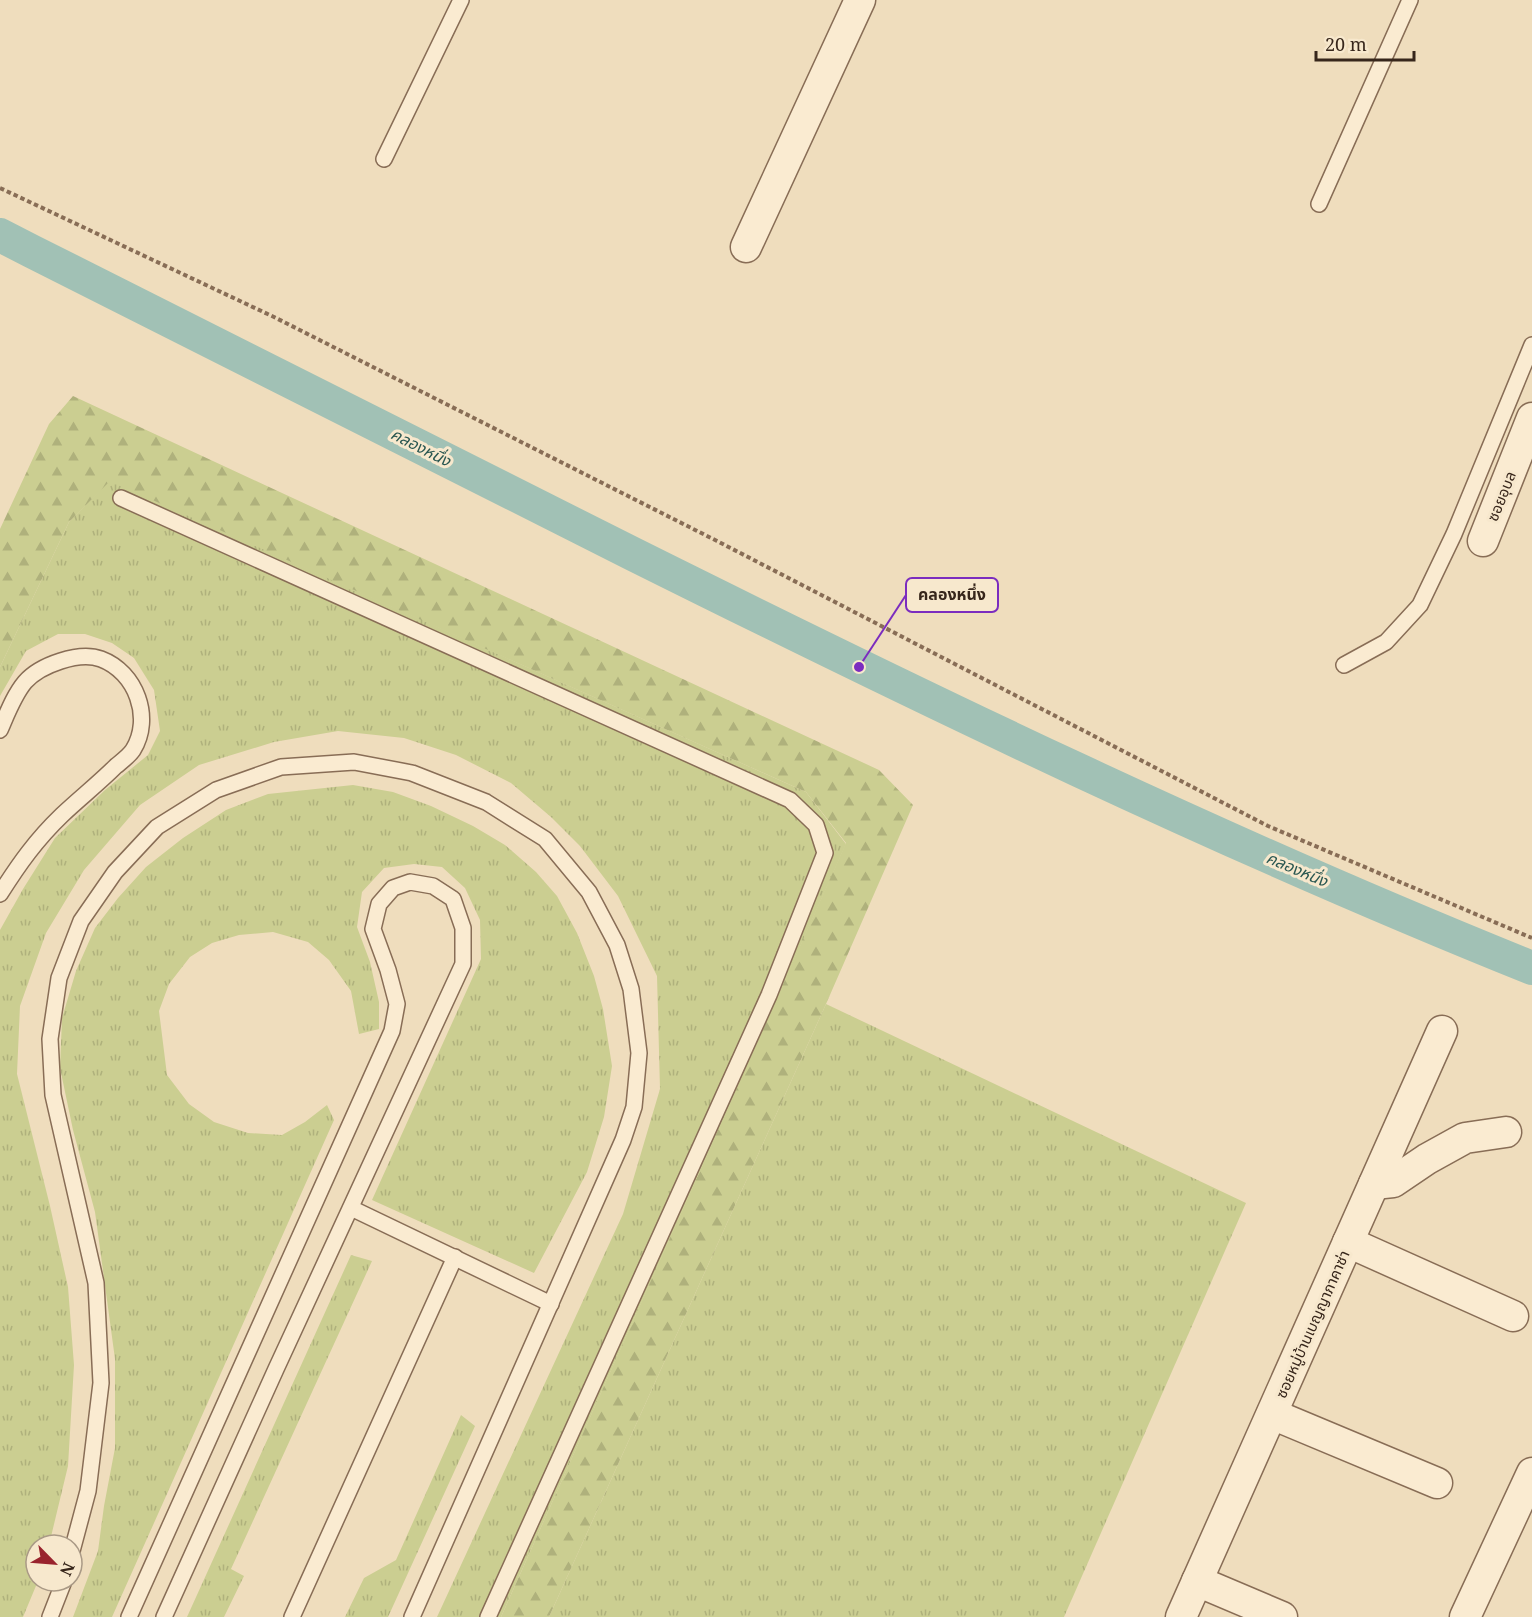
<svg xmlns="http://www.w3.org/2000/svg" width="1532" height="1617" viewBox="0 0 1532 1617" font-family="'Noto Serif','Noto Sans Thai',serif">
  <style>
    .grass { fill: url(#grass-tufts) }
    .forest { fill: url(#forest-firs) }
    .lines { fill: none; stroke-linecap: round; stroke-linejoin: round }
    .canal { stroke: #a1c1b5; stroke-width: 34 }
    .lane-casing { stroke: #886d56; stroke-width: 18 }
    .street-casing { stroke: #886d56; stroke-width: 33 }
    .path { stroke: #886d56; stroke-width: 4; stroke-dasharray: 4.5 3; stroke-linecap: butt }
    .lane { stroke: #faebd1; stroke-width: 15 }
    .street { stroke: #faebd1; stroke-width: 30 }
    .labels { text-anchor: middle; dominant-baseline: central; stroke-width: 6; stroke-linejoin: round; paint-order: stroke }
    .street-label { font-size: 15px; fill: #37261b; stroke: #f7e8cd }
    .water-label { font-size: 16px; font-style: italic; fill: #2a5751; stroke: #f7e8cd }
    .leader { fill: none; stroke: #7b2cbf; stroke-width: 2 }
    .callout-dot { fill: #7b2cbf; stroke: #f7e8cd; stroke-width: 2 }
    .callout { fill: #f7e8cd; stroke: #7b2cbf; stroke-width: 2 }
    .callout-label { font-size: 16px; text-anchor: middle; font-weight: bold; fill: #37261b }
  </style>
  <defs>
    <pattern id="grass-tufts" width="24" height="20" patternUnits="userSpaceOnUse" patternTransform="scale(1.5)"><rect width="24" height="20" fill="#cbce91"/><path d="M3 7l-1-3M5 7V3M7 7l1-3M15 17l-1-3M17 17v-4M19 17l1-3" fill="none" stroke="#afb17c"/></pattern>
    <pattern id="forest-firs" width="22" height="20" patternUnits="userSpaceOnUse" patternTransform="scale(1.5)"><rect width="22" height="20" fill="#cbce91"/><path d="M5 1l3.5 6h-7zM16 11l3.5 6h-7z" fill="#afb17c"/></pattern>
  </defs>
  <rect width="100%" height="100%" fill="#efddbd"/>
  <g class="grass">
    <polygon points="110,480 806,792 846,844 501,1617 437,1617 623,1214 660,1089 657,976 618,896 580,846 551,817 511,783 456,755 404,738 338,731 274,742 199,765 140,805 84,870 46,933 20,1006 17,1074 50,1206 68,1287 74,1365 68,1466 49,1545 36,1545 36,1581 38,1581 23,1617 0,1617 0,930 23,889 55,838 105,790 148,755 160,731 154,690 134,658 112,643 85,634 58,634 26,651 0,696 0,667 69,522"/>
    <polygon points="353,785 393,792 431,806 473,826 505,845 536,872 557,896 577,933 594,976 603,1009 612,1066 604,1117 587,1172 534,1273 372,1200 481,959 480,920 465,888 442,867 414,864 384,868 362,892 357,927 370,962 379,1002 379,1029 359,1034 351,991 329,960 308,942 273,932 239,935 212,943 190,957 169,984 159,1011 167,1075 189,1104 214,1122 248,1133 282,1135 305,1122 327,1105 334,1120 112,1617 73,1617 98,1551 104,1506 115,1448 115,1359 95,1212 73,1130 60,1068 62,1018 76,971 95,928 118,898 146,867 183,838 226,810 268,794"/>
    <polygon points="826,1004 1246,1203 1064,1617 549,1617"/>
    <polygon points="351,1255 372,1261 231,1569 244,1576 224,1617 187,1617"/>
    <polygon points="461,1415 475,1426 388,1617 345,1617 364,1578 396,1560"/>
  </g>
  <polygon class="forest" points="73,396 879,770 913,805 826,1004 549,1617 501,1617 846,843 806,792 110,481 69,522 0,667 0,529 49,424"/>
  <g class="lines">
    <path class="canal" d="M 0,235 C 210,343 421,449 633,554 C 928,701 1226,845 1532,968"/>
    <g class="lane-casing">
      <g id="lane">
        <polyline points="384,159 461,0"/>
        <polyline points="1319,204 1410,0"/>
        <polyline points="121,498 790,800 816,825 825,853 769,995 488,1617"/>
        <polyline points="1344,665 1386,642 1420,605 1454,534 1532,345"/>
        <path d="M 0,730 C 7,714 14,695 25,682 C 40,665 79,651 101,659 C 136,672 153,718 133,750 C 129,756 122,761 116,766 C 99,783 80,798 62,815 C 36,840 19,864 0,894"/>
        <polyline points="351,1208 551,1304"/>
        <polyline points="72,1551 88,1491 101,1383 96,1283 53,1095 50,1039 59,978 81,921 115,872 157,827 216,790 281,767 354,762 412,773 486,802 545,839 589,892 617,945 631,989 639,1053 634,1107 623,1140 412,1617"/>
        <polyline points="50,1617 64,1581"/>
        <polyline points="129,1617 392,1031 397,1004 388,970 373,929 379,904 393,888 410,882 433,886 453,899 463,928 463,964 276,1369 164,1617"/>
        <polyline points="292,1617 455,1257"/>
      </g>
    </g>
    <g class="street-casing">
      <g id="street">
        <polyline points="746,247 860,0"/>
        <polyline points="1483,541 1532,418"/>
        <polyline points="1374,1184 1393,1182 1427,1159 1465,1138 1506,1132"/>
        <polyline points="1348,1242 1513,1316"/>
        <polyline points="1272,1414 1437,1483"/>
        <polyline points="1197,1581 1282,1617"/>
        <polyline points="1181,1617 1442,1031"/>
        <polyline points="1465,1617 1532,1473"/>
      </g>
    </g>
    <polyline class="path" points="0,188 274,317 717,541 1268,826 1532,938"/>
    <use href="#lane" class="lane"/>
    <use href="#street" class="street"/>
  </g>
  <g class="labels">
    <g class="street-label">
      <text transform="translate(1501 496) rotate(-68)">ซอยอุบล</text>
      <text transform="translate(1312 1324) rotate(-66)">ซอยหมู่บ้านเบญญาภาคาซ่า</text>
    </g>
    <g class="water-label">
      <text transform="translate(421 447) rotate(27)">คลองหนึ่ง</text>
      <text transform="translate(1297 869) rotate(23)">คลองหนึ่ง</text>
    </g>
  </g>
  <path class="leader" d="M859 667L906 595"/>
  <circle class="callout-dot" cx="859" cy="667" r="6"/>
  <rect class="callout" x="906" y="578" width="92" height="34" rx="6"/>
  <g class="callout-label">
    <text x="952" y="600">คลองหนึ่ง</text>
  </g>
  <g transform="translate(54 1563) rotate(115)"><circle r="28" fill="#f7e8cd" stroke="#aa9a86" stroke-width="1.5"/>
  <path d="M0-4.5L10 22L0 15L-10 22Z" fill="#99232d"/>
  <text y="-9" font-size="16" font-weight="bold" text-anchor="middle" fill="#37261b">N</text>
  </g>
  <path d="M1316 51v9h98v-9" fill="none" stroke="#37261b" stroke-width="3"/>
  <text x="1325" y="51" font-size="18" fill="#37261b" stroke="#f7e8cd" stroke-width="4.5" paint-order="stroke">20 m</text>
</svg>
